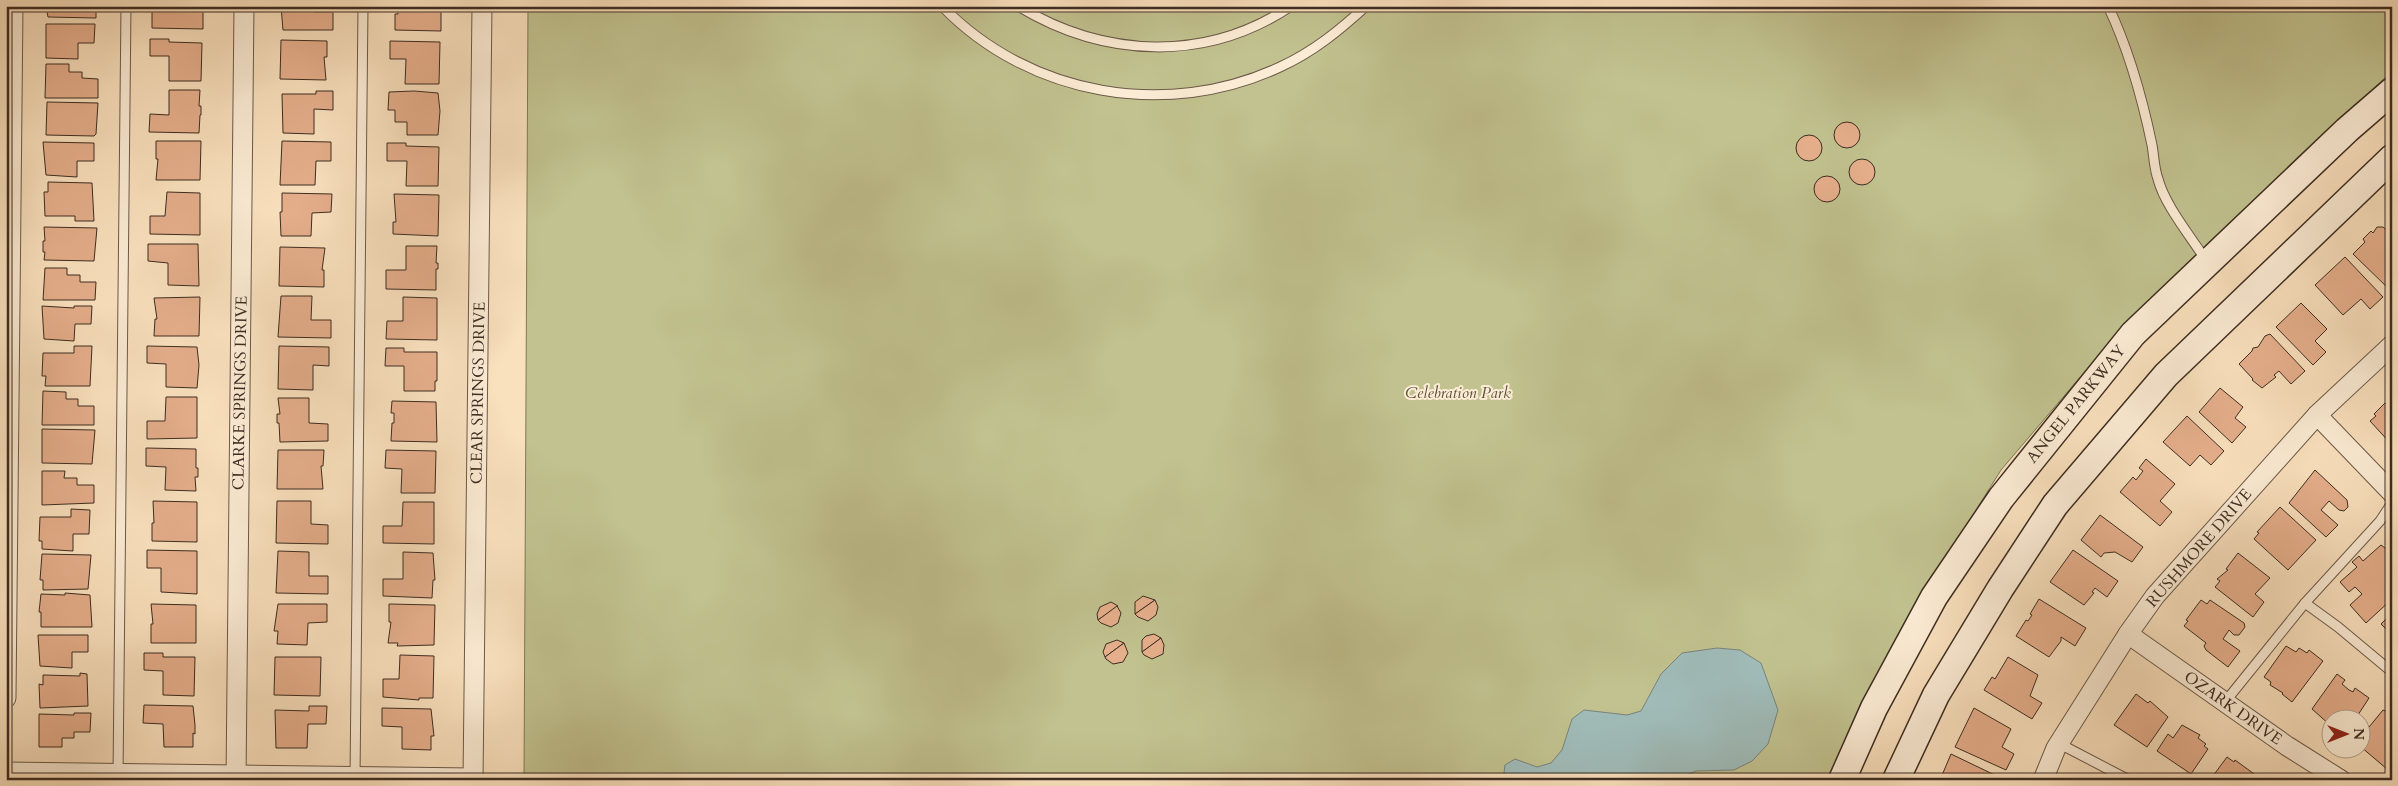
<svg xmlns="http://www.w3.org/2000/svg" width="2398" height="786" viewBox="0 0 2398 786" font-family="Cardo,serif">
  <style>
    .green { fill: #c1c28f; stroke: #7f7858 }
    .water { fill: #a0bcb9; stroke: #78837d }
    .building { fill: #e6af8c; stroke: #3d2d22 }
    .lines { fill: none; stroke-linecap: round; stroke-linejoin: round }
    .service-casing { stroke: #6c5a49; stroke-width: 11 }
    .minor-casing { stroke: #6c5a49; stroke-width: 21 }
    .secondary-casing { stroke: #3d2d22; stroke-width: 29 }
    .service { stroke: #fcecd5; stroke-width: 9 }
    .minor { stroke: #fcecd5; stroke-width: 19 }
    .secondary { stroke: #fcecd5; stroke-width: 26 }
    .labels { text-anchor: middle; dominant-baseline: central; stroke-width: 4; stroke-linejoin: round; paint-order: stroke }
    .street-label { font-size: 16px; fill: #3d2d22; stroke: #fcecd5 }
    .park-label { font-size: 16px; font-style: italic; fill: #5e523d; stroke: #fcecd5 }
  </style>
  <rect width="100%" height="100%" fill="#fae1be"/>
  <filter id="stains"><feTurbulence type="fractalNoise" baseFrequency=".004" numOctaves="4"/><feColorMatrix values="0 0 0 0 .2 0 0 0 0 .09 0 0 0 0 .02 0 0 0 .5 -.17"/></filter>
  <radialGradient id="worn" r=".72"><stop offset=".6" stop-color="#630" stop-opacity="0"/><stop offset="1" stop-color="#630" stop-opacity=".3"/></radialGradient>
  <polygon class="green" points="528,6 2392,6 2392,71 2105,348 2001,470 1906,622 1834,780 524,780"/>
  <polygon class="water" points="1717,648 1740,650 1761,663 1778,710 1768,744 1752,761 1734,770 1696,771 1674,780 1503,780 1505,765 1515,759 1537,767 1551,763 1562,750 1572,719 1584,710 1627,715 1641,711 1661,674 1682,653"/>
  <g class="building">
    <polygon points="46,6 96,6 96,18 48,17"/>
    <polygon points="167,6 203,6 203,29 152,28 152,10 167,10"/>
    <polygon points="281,6 314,6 314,12 333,12 333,30 283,30"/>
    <polygon points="398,6 441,6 441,31 395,30 395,14 398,14"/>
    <polygon points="46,24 95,24 94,43 78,43 78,59 46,58"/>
    <polygon points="150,39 169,39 169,42 202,43 201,81 169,81 169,56 150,56"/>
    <polygon points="281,40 327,41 327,57 324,57 326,80 280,79"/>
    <polygon points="390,41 440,42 439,84 405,84 406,59 390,59"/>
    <polygon points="46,64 69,64 69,72 82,72 82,78 98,79 98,98 45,98"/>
    <polygon points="169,90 200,90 199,106 201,106 201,115 200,115 199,133 149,132 150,114 169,115"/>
    <polygon points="316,91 333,91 333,110 314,109 314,134 283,133 282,94 316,94"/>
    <polygon points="414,91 438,93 440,111 438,135 407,135 407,122 395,122 395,110 388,110 389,92"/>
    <polygon points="47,102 98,103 96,134 94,136 46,135"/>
    <circle cx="1847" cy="135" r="13"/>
    <circle cx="1809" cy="148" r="13"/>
    <polygon points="156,141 201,141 200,180 156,180 158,159 156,159"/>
    <polygon points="282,141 331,142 331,161 316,161 315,185 280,185"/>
    <polygon points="43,142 94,143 94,161 77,161 77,177 46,175"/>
    <polygon points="387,143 406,143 406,146 439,147 438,186 406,186 407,161 387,161"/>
    <circle cx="1862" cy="172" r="13"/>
    <circle cx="1827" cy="189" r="13"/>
    <polygon points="48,182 92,183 94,221 75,221 75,216 45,216 44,192 48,192"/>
    <polygon points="167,192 200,193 200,235 150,234 150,216 165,216"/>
    <polygon points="282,193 332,194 331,212 312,213 311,236 281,236 280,212 282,212"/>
    <polygon points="394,194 439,195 438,236 393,234 393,222 396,222"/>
    <polygon points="44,227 97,228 94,261 44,260 45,252 43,252 43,241 45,241"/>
    <polygon points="2377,227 2383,227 2392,235 2391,291 2353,254 2365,242 2363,239 2371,231 2373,233"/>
    <polygon points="148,244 198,244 199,286 168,285 168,263 148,261"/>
    <polygon points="406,246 437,246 436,263 438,263 438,269 436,269 436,290 386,289 386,270 406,270"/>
    <polygon points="280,247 325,248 322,270 324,270 324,287 279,286"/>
    <polygon points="2345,257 2383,297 2370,309 2361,299 2343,315 2315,285"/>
    <polygon points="45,268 67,268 67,275 80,275 80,282 96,282 95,300 43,300"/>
    <polygon points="281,296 312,296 311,320 331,320 331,338 278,337"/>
    <polygon points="200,297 199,336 154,336 155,319 157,319 154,298"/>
    <polygon points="403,297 437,298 437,340 386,339 387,321 403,321"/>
    <polygon points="2301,303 2327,329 2315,341 2326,352 2313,365 2276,327"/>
    <polygon points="42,306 74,308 74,306 92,306 91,324 75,324 74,341 44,339"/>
    <polygon points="2270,334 2305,371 2291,384 2279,371 2274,375 2276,377 2262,388 2252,380 2253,379 2239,364 2252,351 2253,348 2258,347 2265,336"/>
    <polygon points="74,346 92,346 90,386 45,386 46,376 42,376 43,353 74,353"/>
    <polygon points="147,346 197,347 199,365 197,388 166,387 166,364 147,363"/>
    <polygon points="279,346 329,347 329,366 313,365 313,390 278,389"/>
    <polygon points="386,348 404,348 404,352 437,352 437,381 435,381 435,391 404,391 404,366 385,366"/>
    <polygon points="2220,388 2243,407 2235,418 2246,427 2232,443 2199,412"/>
    <polygon points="43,391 66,392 66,399 78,399 78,406 94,406 94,425 42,425"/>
    <polygon points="166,397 197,397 197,438 147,439 147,421 165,421"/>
    <polygon points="278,398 309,398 309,423 328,424 328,441 280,442 279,423 277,423 277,414 280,414"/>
    <polygon points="392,401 436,402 437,442 391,441 392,423 394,423 394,413 391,413"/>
    <polygon points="2392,401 2392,445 2370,421 2376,416 2374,414 2385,403 2387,405"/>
    <polygon points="2187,416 2224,451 2211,465 2200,455 2190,466 2163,442"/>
    <polygon points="42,429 95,430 92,464 42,463"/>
    <polygon points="146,448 196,449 196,468 198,468 198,477 195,477 196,491 165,490 166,467 146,466"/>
    <polygon points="278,450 324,450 323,466 321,466 323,489 277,489"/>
    <polygon points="386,450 436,451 435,493 401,493 402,469 385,468"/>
    <polygon points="2146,459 2175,484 2160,501 2172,512 2160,526 2120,492 2133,477 2136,480 2143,471 2139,468"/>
    <polygon points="2315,470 2347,500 2348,507 2344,511 2339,510 2329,501 2321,510 2338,525 2326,537 2289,503"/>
    <polygon points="42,471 65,471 64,478 77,478 77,485 94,485 94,503 42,505"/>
    <polygon points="153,501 197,502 197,542 152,541 152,523 154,523"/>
    <polygon points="277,501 311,501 311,524 328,525 328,544 276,543"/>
    <polygon points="403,502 434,502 434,544 383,543 383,526 402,526"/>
    <polygon points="2280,507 2316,540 2288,570 2254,539 2259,533 2257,532"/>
    <polygon points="71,509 90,510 89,534 73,534 73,551 42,549 42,541 39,541 40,517 71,517"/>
    <polygon points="2100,515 2143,547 2132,562 2115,552 2104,553 2101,557 2081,540"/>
    <polygon points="2381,545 2392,553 2392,590 2388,594 2392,599 2366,623 2350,605 2362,594 2355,587 2349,592 2340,582 2357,567 2352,562 2359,556 2363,561"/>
    <polygon points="147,550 197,551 197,594 161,592 161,568 147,568"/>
    <polygon points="2073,550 2118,581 2107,597 2095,588 2092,592 2094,593 2084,605 2050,582"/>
    <polygon points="278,551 309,552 309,576 328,576 328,594 276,593"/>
    <polygon points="403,552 433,553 435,580 433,580 432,598 383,596 383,579 403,579"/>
    <polygon points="2238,553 2270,578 2255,594 2264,602 2253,617 2215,587 2220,581 2217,579 2228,570 2226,569"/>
    <polygon points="42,554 91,555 88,589 43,590 43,580 40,580"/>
    <polygon points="65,593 90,595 92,627 41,627 41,612 39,612 41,594 65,595"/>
    <polygon points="1143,596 1155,600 1135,614 1135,602"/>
    <polygon points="2039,599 2086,628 2075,646 2061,637 2061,641 2049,657 2016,636 2026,620 2028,621 2032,615 2030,614"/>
    <polygon points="1155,600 1158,607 1156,615 1148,621 1138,617 1135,614"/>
    <polygon points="2201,600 2207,604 2210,600 2244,623 2245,627 2239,635 2234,635 2229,630 2223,639 2240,651 2228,667 2206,650 2204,646 2206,643 2184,626 2188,621 2186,620"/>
    <polygon points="1111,602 1118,606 1098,620 1097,614 1100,607"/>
    <polygon points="151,604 196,605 196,643 151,643 151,624 153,624"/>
    <polygon points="278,604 327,604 327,622 308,623 307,645 277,644 278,631 274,631"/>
    <polygon points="389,604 435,605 434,645 397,646 398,643 388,643 391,622 389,622"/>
    <polygon points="1117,606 1121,613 1118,623 1111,627 1101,623 1098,620"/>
    <polygon points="2392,613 2392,635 2381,624"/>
    <polygon points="1154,634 1161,638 1142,652 1142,640 1146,636"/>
    <polygon points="38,635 88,635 88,652 72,652 72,668 40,666"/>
    <polygon points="1161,638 1164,645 1163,654 1152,659 1144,655 1142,652"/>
    <polygon points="1117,640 1124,643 1105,657 1103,652 1106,644"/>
    <polygon points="1124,643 1128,653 1123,662 1113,664 1106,659 1105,657"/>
    <polygon points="2286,646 2296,652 2299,648 2307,653 2309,650 2323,661 2292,702 2282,694 2283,693 2270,685 2271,682 2264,677"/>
    <polygon points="144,653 163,653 163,657 195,657 194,696 163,695 163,671 144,670"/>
    <polygon points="400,655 434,656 433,698 419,698 419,700 383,697 383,679 399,679"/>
    <polygon points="275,657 321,657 320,696 274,695"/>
    <polygon points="2008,657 2038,675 2030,696 2042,703 2032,719 1984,690 1992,677 1995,679"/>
    <polygon points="80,673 87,674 88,706 40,708 39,684 43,685 43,675 80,676"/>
    <polygon points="2337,674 2345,680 2342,684 2349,690 2353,692 2355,688 2369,698 2356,718 2330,718 2330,725 2312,709"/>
    <polygon points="2136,694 2148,703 2150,701 2168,717 2147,747 2114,725"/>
    <polygon points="144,705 193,706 195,725 195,734 193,733 193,747 164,747 163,724 143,723"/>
    <polygon points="309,706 327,706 326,724 308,724 307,748 276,748 275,710 309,711"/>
    <polygon points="382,708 431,709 434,736 431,736 431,750 402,749 402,727 382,726"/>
    <polygon points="1974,708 2011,729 2002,747 2014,754 2006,770 1955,747"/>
    <polygon points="2383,710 2390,713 2392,719 2392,763 2387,769 2361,747 2364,744 2360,741 2360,738"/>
    <polygon points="74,713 91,713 90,732 74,732 74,738 62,738 62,747 39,747 39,714 74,715"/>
    <polygon points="2182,725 2200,735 2198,738 2206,744 2204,746 2208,749 2191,774 2157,751 2168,734 2173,738"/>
    <polygon points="1951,754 2001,778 2000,780 1940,780"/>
    <polygon points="2227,757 2234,762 2235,760 2261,779 2210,780"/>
  </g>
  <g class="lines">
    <g class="service-casing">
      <g id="service">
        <path d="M 942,6 C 1029,96 1167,120 1280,67 C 1313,52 1340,30 1366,6"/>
        <path d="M 1018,6 C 1104,58 1206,63 1291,6"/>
        <path d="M 2108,6 C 2129,50 2142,97 2152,145 C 2154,156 2154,168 2158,179 C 2165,206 2192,238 2207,262"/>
        <polyline points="2305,603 2338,627 2392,672"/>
        <polyline points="2225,702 2305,603 2380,521 2392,503"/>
        <polyline points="2060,744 2129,780"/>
        <polyline points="118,776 126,6"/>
        <polyline points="355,778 363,6"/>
      </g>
    </g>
    <g class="minor-casing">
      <g id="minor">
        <polyline points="2317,415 2392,493"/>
        <polyline points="2128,634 2287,746 2341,780"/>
        <polyline points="6,698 13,6"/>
        <polyline points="6,772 473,778"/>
        <polyline points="236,780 244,6"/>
        <polyline points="473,780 482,6"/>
        <polyline points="2043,780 2056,748 2128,634 2155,596 2317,415 2392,345"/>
      </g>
    </g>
    <g class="secondary-casing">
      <g id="secondary">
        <polyline points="1842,780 1874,708 1934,597 2001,498 2133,334 2347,130 2392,91"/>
        <polyline points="1896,780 1936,695 2000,589 2055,505 2166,375 2392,158"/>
      </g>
    </g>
    <use href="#service" class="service"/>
    <use href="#minor" class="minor"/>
    <use href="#secondary" class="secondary"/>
  </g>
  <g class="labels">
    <g class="street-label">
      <text transform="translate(240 393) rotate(-89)">CLARKE SPRINGS DRIVE</text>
      <text transform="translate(478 393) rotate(-89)">CLEAR SPRINGS DRIVE</text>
      <text transform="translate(2076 404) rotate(-51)">ANGEL PARKWAY</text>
      <text transform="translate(2199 548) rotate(-49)">RUSHMORE DRIVE</text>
      <text transform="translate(2233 708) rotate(35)">OZARK DRIVE</text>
    </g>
    <g class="park-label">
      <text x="1458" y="393">Celebration Park</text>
    </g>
  </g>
  <rect width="2398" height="786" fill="none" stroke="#fae1be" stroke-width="25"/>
  <rect x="8" y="8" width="2383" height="771" fill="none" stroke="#3d2d22" stroke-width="2.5"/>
  <rect x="12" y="12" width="2373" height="761" fill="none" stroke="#3d2d22"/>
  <g transform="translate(2346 734) rotate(90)"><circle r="24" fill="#fcecd5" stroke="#b0a08d"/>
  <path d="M0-4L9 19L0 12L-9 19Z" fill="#8f2418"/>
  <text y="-8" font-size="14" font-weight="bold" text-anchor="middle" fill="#3d2d22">N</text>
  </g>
  <rect width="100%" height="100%" filter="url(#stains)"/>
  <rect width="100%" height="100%" fill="url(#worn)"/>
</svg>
